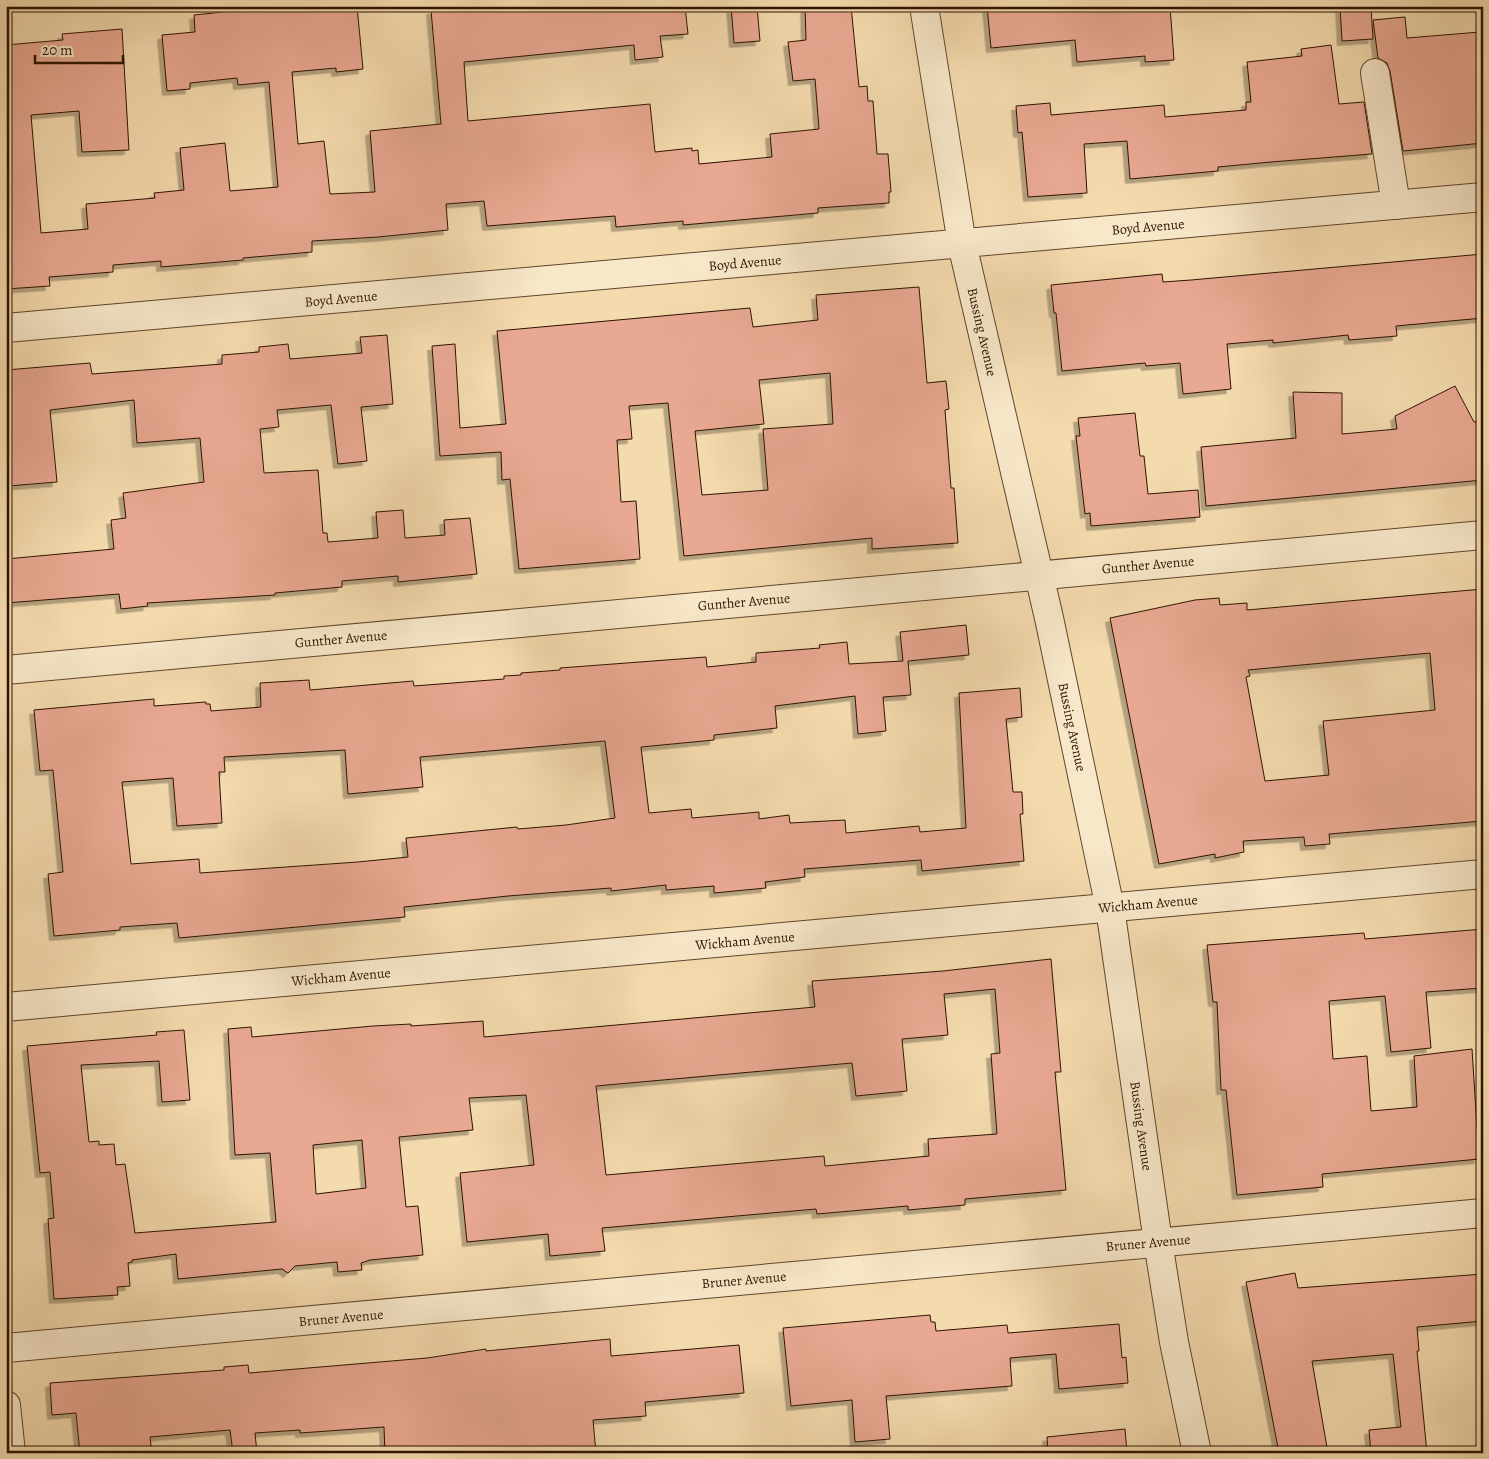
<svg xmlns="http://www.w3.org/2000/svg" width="1489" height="1459" viewBox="0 0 1489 1459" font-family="Alegreya,serif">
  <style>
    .building { fill: #e9a892; stroke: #2d1300; fill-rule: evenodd; filter: url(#shadow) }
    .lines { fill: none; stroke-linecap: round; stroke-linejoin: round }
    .minor-casing { stroke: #5f452c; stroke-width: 30 }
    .minor { stroke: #f8e8ca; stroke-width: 28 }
    .labels { text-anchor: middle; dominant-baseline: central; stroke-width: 4.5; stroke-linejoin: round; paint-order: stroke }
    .street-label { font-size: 14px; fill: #2d1300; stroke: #f8e8ca }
  </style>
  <defs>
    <filter id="shadow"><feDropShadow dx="-4.5" dy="4.5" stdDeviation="0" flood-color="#0004"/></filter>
  </defs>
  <rect width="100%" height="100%" fill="#f4dbae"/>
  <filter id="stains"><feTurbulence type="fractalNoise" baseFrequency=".004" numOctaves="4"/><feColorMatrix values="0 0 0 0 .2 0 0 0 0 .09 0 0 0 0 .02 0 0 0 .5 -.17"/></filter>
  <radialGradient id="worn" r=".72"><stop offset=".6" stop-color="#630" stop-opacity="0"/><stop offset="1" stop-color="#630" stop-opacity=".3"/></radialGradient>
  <g class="building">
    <polygon points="282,6 357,6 363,69 336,72 336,68 292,72 298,144 324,141 330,194 375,192 370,131 441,124 431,10 484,6 685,6 688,34 660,36 663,57 635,60 634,45 464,62 468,121 650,104 655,152 692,148 692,151 698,150 699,164 772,157 770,134 819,129 815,79 793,81 788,42 806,40 805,6 851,6 859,87 867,86 868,101 873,101 877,154 888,154 891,192 889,192 889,203 818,208 818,213 683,225 683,221 616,227 615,216 487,226 484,201 446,204 448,230 378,237 312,241 312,252 243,258 243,260 161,267 161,261 113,265 113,272 49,277 50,286 6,289 6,45 63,40 62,34 122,29 129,150 82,152 79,111 31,115 41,233 88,229 86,204 155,198 154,193 184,190 180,148 225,143 230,191 278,187 269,82 238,85 237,78 190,83 190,89 167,91 162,35 195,32 194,15"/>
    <polygon points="731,6 757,6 760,41 734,43"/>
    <polygon points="987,6 1170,6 1174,60 1145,62 1145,56 1077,62 1075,40 991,48"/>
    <polygon points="1340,6 1371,6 1373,39 1342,41"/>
    <polygon points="1405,17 1407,38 1480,32 1483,49 1483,143 1403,151 1390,71 1387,63 1378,58 1373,20"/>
    <polygon points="1331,45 1339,104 1364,102 1372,154 1271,162 1218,167 1218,171 1130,179 1127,141 1084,144 1087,193 1028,197 1022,132 1018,133 1016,106 1050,103 1051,115 1164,105 1165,117 1246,110 1246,102 1251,102 1247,62 1302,56 1301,49"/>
    <polygon points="1483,254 1483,318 1396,326 1397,336 1349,340 1348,335 1273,343 1273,340 1227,344 1231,389 1183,394 1180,363 1146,366 1145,363 1062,371 1056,313 1054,313 1051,285 1162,274 1163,282 1191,280"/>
    <path d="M 919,287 L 927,383 L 946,381 L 949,409 L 945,410 L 951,488 L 954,488 L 958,543 L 872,549 L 872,538 L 684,556 L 668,403 L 629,406 L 632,439 L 617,440 L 621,502 L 636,501 L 640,559 L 519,569 L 510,479 L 502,480 L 501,452 L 440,456 L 432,346 L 455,344 L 460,428 L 506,424 L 497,331 L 750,308 L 753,327 L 818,320 L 816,295 ZM 830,373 L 833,424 L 763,429 L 768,490 L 702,495 L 695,431 L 764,424 L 759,380 Z"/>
    <polygon points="387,335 393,404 361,407 367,461 338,464 331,405 277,410 279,427 260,429 264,473 318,470 323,533 327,533 328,542 378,538 376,512 403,510 405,538 445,535 444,520 470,518 477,574 398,582 398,576 342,581 342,587 275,593 275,595 147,603 148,606 121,609 119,594 6,603 6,559 114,549 111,520 126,518 123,493 204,482 200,438 137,443 134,400 50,410 57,482 8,486 6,370 90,363 92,374 222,364 222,355 259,352 259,347 288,344 290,359 362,353 360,337"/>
    <polygon points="1455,386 1474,422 1483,421 1483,480 1206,506 1201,447 1296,438 1293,392 1342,393 1342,434 1397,429 1395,416"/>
    <polygon points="1135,413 1140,456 1144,456 1148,494 1198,490 1200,517 1091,526 1090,513 1085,514 1076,436 1080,436 1078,418"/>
    <path d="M 1483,589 L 1483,821 L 1329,834 L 1330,844 L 1305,846 L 1304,837 L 1243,841 L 1244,852 L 1215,858 L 1215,854 L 1159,864 L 1110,618 L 1195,600 L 1219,598 L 1220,605 L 1247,603 L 1247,610 ZM 1430,653 L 1435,710 L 1323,721 L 1329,775 L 1265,781 L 1246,677 L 1250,676 L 1248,670 Z"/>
    <path d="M 966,625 L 969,655 L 908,661 L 911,695 L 883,697 L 886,731 L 858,734 L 855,696 L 775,706 L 777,728 L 714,735 L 714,740 L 641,747 L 649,813 L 691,809 L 692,818 L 759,812 L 759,819 L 789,815 L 790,823 L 845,820 L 846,833 L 919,826 L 920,832 L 966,828 L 959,693 L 1020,688 L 1022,717 L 1006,719 L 1013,792 L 1022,792 L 1023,814 L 1020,814 L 1024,861 L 922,871 L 921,860 L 804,869 L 805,877 L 765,882 L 766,888 L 714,893 L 714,886 L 666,890 L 666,885 L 611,891 L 611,888 L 508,896 L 404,907 L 405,917 L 179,938 L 177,923 L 120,927 L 120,930 L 54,936 L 48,874 L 63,872 L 53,770 L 40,771 L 34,710 L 154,699 L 154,706 L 206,702 L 206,704 L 210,704 L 211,711 L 261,707 L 260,683 L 309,680 L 310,690 L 413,681 L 414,686 L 504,679 L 504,676 L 521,675 L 521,673 L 560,670 L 560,668 L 706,657 L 707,667 L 756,662 L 756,653 L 820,648 L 819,645 L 847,642 L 849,664 L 903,661 L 900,632 ZM 605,741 L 615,818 L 566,825 L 518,829 L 517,827 L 406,838 L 408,857 L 358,862 L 200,873 L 199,859 L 131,864 L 122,782 L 173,778 L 177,826 L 222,823 L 219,772 L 225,772 L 224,757 L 345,750 L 348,794 L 423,787 L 420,757 Z"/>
    <polygon points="1483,929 1483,988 1426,992 1431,1048 1391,1052 1385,996 1329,1001 1333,1059 1367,1056 1371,1111 1417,1107 1414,1056 1472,1049 1479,1159 1322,1174 1323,1187 1237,1195 1226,1090 1221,1090 1217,1002 1213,1002 1207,945 1364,933 1365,939"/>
    <path d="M 1051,959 L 1061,1072 L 1055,1072 L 1066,1190 L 965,1199 L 965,1205 L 908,1210 L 908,1206 L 817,1214 L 816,1209 L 602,1228 L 605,1251 L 550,1256 L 548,1234 L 467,1242 L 460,1173 L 534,1165 L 526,1095 L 469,1098 L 473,1130 L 399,1137 L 406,1207 L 418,1206 L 423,1255 L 370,1260 L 361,1263 L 362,1270 L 338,1272 L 337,1262 L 295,1266 L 288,1273 L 282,1269 L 178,1279 L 176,1254 L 132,1260 L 132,1262 L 128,1263 L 130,1286 L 117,1287 L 118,1295 L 54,1299 L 48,1219 L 54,1218 L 50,1172 L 40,1173 L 27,1046 L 157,1035 L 156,1032 L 184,1030 L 190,1100 L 162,1102 L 159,1061 L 81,1065 L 89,1142 L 99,1141 L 99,1145 L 114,1144 L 116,1165 L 125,1164 L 135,1233 L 276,1222 L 270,1153 L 235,1155 L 228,1029 L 251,1027 L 252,1037 L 373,1026 L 411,1024 L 411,1026 L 483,1021 L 484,1037 L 815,1007 L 812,981 L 943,971 ZM 995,989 L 1000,1053 L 991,1054 L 997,1134 L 928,1139 L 929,1156 L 825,1166 L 824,1156 L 606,1175 L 596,1086 L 852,1063 L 856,1096 L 907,1091 L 902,1039 L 948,1035 L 944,994 ZM 362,1140 L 366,1188 L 316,1194 L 313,1145 Z"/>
    <polygon points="1295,1273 1298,1288 1483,1274 1483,1321 1417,1327 1419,1351 1417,1351 1427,1453 1371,1453 1369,1430 1401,1427 1393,1354 1312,1361 1328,1453 1279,1453 1246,1282"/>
    <polygon points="930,1315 931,1322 935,1322 936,1331 1007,1325 1008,1333 1119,1324 1122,1358 1126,1357 1128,1383 1059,1389 1056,1354 1010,1358 1012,1386 886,1396 890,1439 855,1442 852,1400 791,1406 783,1328"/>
    <polygon points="610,1339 611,1356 739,1345 744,1393 645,1402 646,1416 593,1420 596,1453 385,1453 384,1427 300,1433 300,1430 255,1433 257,1453 233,1453 230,1430 150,1437 152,1453 80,1453 76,1413 52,1415 50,1383 224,1370 224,1367 248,1365 249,1373 427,1358 486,1349 486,1351"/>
    <polygon points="1125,1429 1127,1453 1048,1453 1047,1437"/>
  </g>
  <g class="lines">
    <g class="minor-casing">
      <g id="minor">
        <polyline points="924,6 962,244 1049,618 1110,908 1158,1242 1174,1342 1197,1453"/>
        <polyline points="1375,73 1396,205"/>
        <polyline points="6,328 1483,197"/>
        <polyline points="6,670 1483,535"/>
        <polyline points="6,1007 1483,874"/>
        <polyline points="6,1348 1483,1213"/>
        <polyline points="6,1405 11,1453"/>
      </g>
    </g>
    <use href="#minor" class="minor"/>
  </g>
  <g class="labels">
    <g class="street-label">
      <text transform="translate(1148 227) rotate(-5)">Boyd Avenue</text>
      <text transform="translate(745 263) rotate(-5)">Boyd Avenue</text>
      <text transform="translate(341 299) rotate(-5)">Boyd Avenue</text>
      <text transform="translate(982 332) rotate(77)">Bussing Avenue</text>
      <text transform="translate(1148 565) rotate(-5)">Gunther Avenue</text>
      <text transform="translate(744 602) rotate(-5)">Gunther Avenue</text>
      <text transform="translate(341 639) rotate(-5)">Gunther Avenue</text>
      <text transform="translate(1072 727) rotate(78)">Bussing Avenue</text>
      <text transform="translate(1148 904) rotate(-5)">Wickham Avenue</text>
      <text transform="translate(745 941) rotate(-5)">Wickham Avenue</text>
      <text transform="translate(341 977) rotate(-5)">Wickham Avenue</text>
      <text transform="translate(1141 1126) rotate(82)">Bussing Avenue</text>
      <text transform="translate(1148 1243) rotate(-5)">Bruner Avenue</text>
      <text transform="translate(744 1280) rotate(-5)">Bruner Avenue</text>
      <text transform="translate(341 1318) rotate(-5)">Bruner Avenue</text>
    </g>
  </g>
  <rect width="1489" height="1459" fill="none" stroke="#f4dbae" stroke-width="25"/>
  <rect x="8" y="8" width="1474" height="1444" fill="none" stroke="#2d1300" stroke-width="2.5"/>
  <rect x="12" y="12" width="1464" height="1434" fill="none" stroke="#2d1300"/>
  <path d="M35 55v8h88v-8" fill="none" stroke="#2d1300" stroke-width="2.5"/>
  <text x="42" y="55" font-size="15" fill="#2d1300" stroke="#f8e8ca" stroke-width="4" paint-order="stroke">20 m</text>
  <rect width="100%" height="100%" filter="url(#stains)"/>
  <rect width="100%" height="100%" fill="url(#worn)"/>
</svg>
